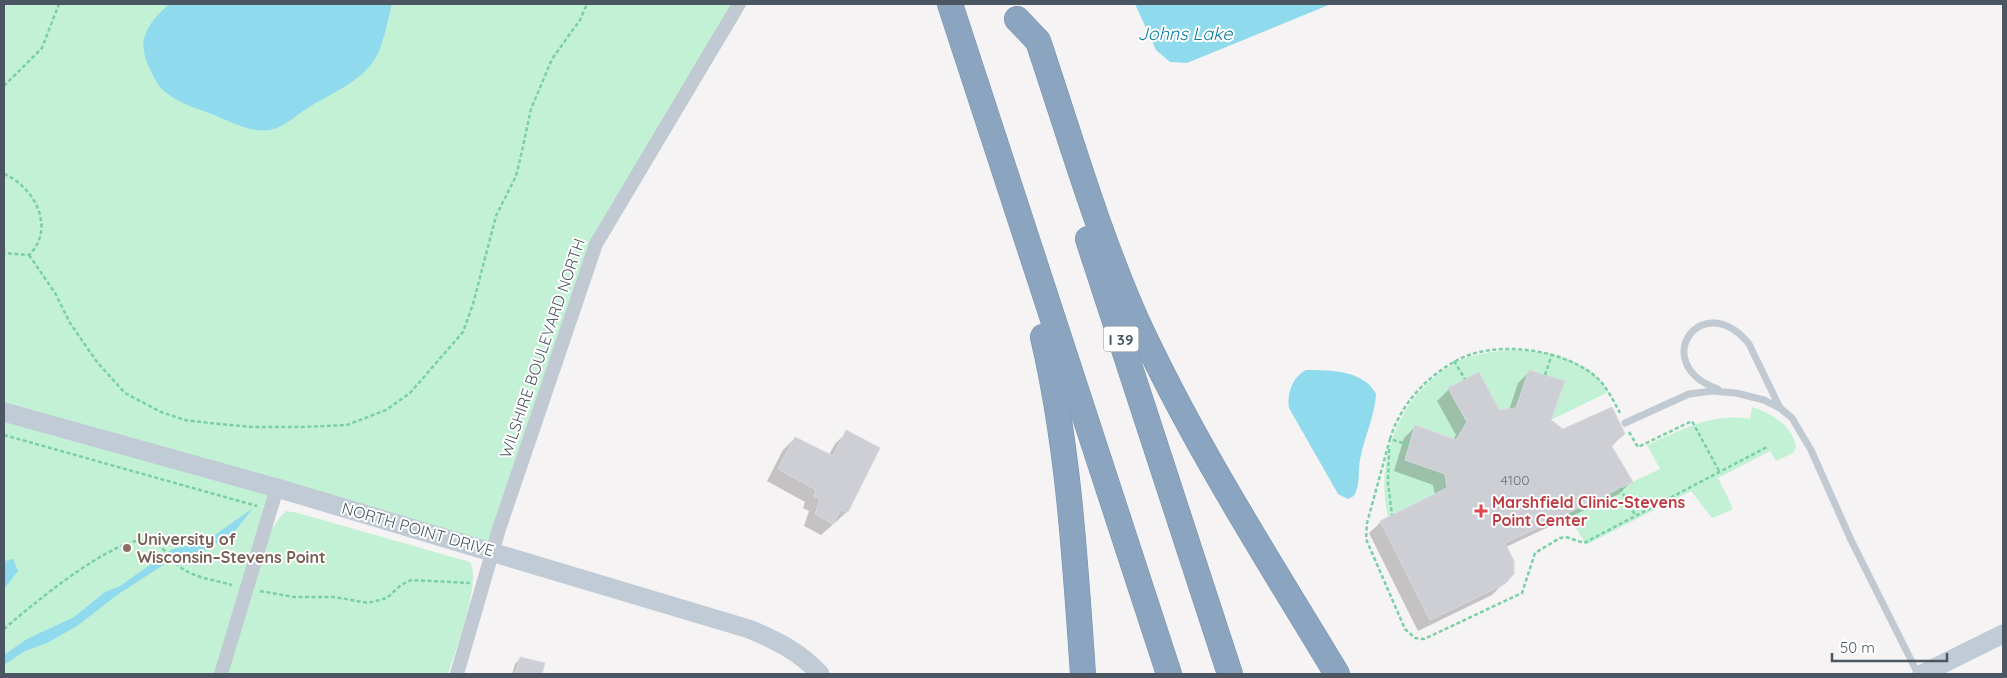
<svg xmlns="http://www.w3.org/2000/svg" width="2007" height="678" viewBox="0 0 2007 678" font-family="Quicksand,sans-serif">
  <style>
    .green { fill: #c3f1d5 }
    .water { fill: #90daee }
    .shadow { fill: #0003 }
    .building { fill: #cdcfd5; stroke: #d7d9de }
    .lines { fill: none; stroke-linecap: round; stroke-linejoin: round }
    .highway-casing { stroke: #7690ad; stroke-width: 26 }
    .path { stroke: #7ad0a6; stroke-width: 2.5; stroke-dasharray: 4 2.5; stroke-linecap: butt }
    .lane { stroke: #c1cad2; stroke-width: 7 }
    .street { stroke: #c1cad2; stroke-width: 14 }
    .secondary { stroke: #c1cbd6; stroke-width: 19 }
    .highway { stroke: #8ba5c1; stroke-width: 25 }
    .health-dot { fill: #e0444e; stroke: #fff; stroke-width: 2 }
    .education-dot { fill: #8d6e63; stroke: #fff; stroke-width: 2 }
    .labels { text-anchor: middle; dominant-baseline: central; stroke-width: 4; stroke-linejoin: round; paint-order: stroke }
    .number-label { font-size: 14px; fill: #6b747e }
    .shield { fill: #fff; stroke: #808990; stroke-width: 1 }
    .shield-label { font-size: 15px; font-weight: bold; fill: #4a5661 }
    .street-label { font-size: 16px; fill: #4a5661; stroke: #fff }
    .health-label { font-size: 16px; font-weight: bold; fill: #be3a42; stroke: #fff; text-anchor: start }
    .education-label { font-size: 16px; font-weight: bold; fill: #785e54; stroke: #fff; text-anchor: start }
    .water-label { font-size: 18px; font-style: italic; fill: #0c7c9b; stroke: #fff }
  </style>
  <rect width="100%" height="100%" fill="#f5f3f3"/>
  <g class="green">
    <polygon points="4,4 732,4 606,226 493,551 277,488 221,674 4,674"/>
    <path d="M 1509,350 C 1544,350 1590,358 1608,392 L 1551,420 L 1565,382 L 1530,370 L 1516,408 L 1499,410 L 1479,372 L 1448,388 L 1467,422 L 1456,440 L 1416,425 L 1405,459 L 1445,474 L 1447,488 L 1388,517 C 1374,457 1401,392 1457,362 C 1473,354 1491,352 1509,350 Z"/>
    <path d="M 1752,407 C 1771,413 1793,426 1796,447 L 1793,453 L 1776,461 L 1770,451 L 1718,478 L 1732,506 L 1732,510 L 1712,518 L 1691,491 L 1586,545 L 1567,513 L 1660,469 L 1647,445 C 1682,430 1712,412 1750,419 Z"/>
    <path d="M 286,511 L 298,513 L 470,562 C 482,581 455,651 448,674 L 226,674 L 271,531 L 280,517 Z"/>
  </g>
  <g class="water">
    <path d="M 169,4 L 392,4 C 388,19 385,37 379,51 C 367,80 333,92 309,107 C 296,115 285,127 270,130 C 250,133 229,121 212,114 C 195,108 178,103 164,91 C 158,86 153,76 150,69 C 135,39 148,24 169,4 Z"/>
    <polygon points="1135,4 1331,4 1187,63 1170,62 1156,50"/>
    <path d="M 1306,370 C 1329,370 1364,370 1376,394 C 1375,416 1364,437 1360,460 C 1358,470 1360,482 1356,491 C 1355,496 1352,497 1348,499 L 1338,494 L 1289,408 C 1287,394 1292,377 1306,370 Z"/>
    <path d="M 253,508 L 235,531 L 205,551 L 196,555 L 177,556 L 117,595 L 77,626 L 47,643 L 25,651 L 4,665 L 4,655 L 27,639 L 74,617 L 105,592 L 120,586 L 171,550 C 181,545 191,547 202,544 Z"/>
    <polygon points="13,559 18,571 4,589 4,561"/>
  </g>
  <g class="shadow">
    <polygon points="1530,371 1550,420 1563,430 1624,434 1611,447 1631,482 1619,494 1506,547 1504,583 1492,595 1418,631 1369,533 1381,522 1435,495 1433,485 1394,471 1404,438 1416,426 1453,440 1456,435 1437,401 1449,389 1479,374 1499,411 1509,410 1518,383"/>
    <polygon points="847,432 847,512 821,535 804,526 809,511 803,508 805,502 767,481 783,450 795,438 829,455 835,444"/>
    <polygon points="521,658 543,664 540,674 512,674 515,664"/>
  </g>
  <g class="building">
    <polygon points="1529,370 1565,381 1551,420 1563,429 1612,407 1625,434 1611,445 1633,482 1505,543 1514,561 1514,574 1505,584 1430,620 1380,521 1447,488 1445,474 1405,460 1415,425 1456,440 1467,422 1448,388 1479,372 1499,410 1516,408"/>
    <polygon points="846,430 880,448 848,512 841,510 833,524 815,514 820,499 814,496 816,490 778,469 795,437 833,456"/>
    <polygon points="520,657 545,663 542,674 515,674"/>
  </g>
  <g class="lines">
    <g class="highway-casing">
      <g id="highway">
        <polyline points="950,4 1169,674"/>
        <path d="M 1017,19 L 1038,41 C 1069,133 1097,231 1136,319 C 1193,443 1267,558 1337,674"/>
        <polyline points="1088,239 1230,674"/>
        <path d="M 1043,337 C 1069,448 1075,561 1083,674"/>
      </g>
    </g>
    <g class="path">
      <polyline points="4,86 42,48 59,4"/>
      <path d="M 4,174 C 35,187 56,229 29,255 L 4,253"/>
      <polyline points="29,255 55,293 70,323 97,362 125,393 161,412 185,420 209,423 252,427 302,427 347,425 386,410 410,393 463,332 473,304 496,216 516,176 520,160 531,109 552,59 580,20 587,4"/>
      <polyline points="1454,361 1465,379"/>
      <polyline points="1545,375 1552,354"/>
      <polyline points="1629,432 1638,447 1692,421 1719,471"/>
      <polyline points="4,435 257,506"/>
      <path d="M 1390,439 C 1400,406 1424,379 1454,362 C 1492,339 1561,348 1595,376 C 1606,385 1613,400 1620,413"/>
      <polyline points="1409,445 1390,439 1367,523 1366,539 1405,629 1415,638 1424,639 1522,593 1535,553 1560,538 1566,537 1584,543 1767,447"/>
      <polyline points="1389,449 1388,483 1392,515"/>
      <polyline points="1620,488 1635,515"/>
      <polyline points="260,591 294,597 335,597 368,603 387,598 401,585 411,580 470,583"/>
      <path d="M 4,629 C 28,608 121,530 151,541 C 165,547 168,557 179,566 C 193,578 215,580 232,585"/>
    </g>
    <g class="lane">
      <path d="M 1718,389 C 1647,364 1702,286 1749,344 L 1780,408"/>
      <polyline points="1625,423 1689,394 1712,391 1736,393 1764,400 1780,408 1792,418 1811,450 1851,540 1918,674"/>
    </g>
    <g class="street">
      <polyline points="221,674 277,488"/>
      <polyline points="457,674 499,529 596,244 739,4"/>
    </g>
    <g class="secondary">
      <path d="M 4,412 L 277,488 L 749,629 C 776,640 800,652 820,674"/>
      <polyline points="1922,674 2003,634"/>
    </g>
    <use href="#highway" class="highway"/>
  </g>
  <path class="health-dot" d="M1478.5 503.5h5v5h5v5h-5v5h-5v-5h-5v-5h5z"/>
  <circle class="education-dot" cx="127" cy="548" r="5"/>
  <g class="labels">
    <g class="number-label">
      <text x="1515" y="480">4100</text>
    </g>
    <rect class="shield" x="1103.5" y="326.5" width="35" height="25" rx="4"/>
    <g class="shield-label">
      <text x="1121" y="339">I 39</text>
    </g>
    <g class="street-label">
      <text transform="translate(542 348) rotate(-71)">WILSHIRE BOULEVARD NORTH</text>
      <text transform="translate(418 529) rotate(16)">NORTH POINT DRIVE</text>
    </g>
    <g class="health-label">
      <text x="1492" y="502">Marshfield Clinic-Stevens<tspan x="1492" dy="18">Point Center</tspan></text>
    </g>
    <g class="education-label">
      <text x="137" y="539">University of<tspan x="137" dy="18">Wisconsin–Stevens Point</tspan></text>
    </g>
    <g class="water-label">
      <text x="1185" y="33">Johns Lake</text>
    </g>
  </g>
  <rect width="2007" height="678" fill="none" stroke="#4a5661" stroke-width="10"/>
  <path d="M1832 653v8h115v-8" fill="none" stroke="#4a5661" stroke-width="2.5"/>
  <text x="1840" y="653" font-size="15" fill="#4a5661" stroke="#ffffff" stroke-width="4" paint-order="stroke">50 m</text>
</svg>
